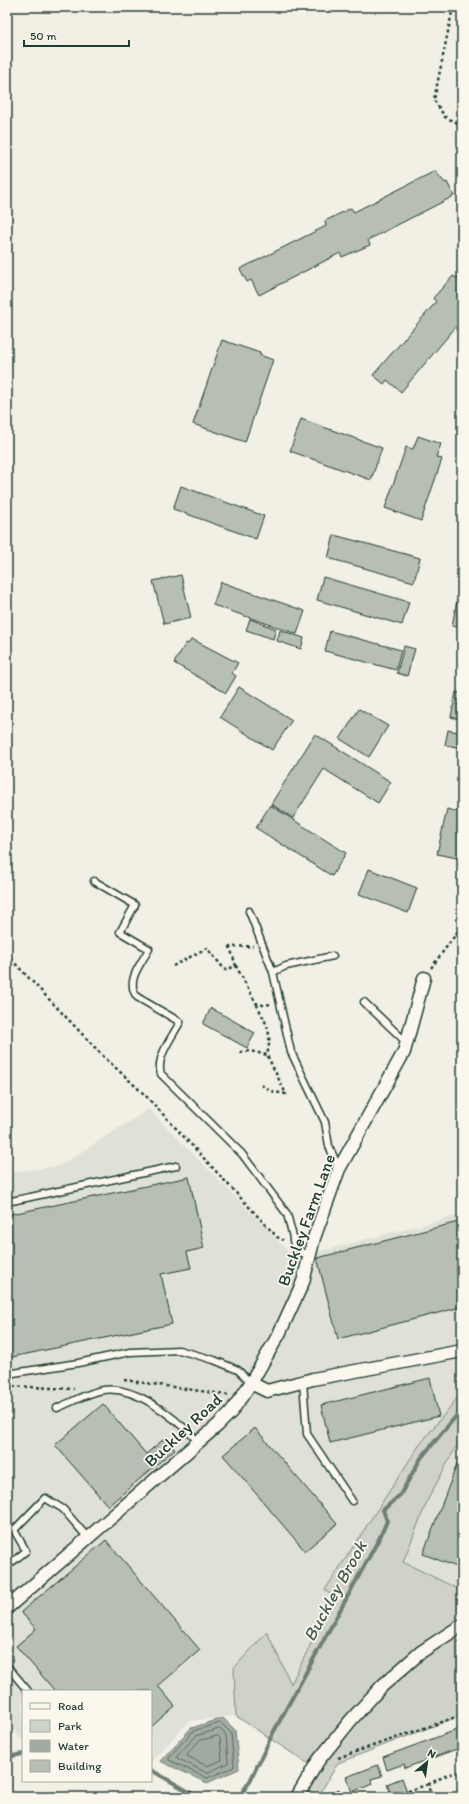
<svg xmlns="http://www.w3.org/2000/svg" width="469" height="1804" viewBox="0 0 469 1804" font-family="Itim,sans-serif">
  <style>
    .built { fill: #e0e1d6 }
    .green { fill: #cfd2c8; stroke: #77887e }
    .water { fill: #a2aba1; stroke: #6e7f75 }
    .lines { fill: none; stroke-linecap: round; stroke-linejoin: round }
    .shore { stroke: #536960; stroke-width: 1 }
    .stream { stroke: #6e7f75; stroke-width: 4 }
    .building { fill: #b7beb3; stroke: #1f3d34 }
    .service-casing { stroke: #1f3d34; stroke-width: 9 }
    .minor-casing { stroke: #1f3d34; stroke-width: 15 }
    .path { stroke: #1f3d34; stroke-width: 2.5; stroke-dasharray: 3 3; stroke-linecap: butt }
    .service { stroke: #fbf7ec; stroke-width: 6 }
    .minor { stroke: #fbf7ec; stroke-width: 12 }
    .labels { text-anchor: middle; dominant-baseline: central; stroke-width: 3.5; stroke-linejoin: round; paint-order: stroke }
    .street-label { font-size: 17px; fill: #1f3d34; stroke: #fbf7ec }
    .water-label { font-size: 18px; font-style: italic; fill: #465e55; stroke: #fbf7ec }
  </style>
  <rect width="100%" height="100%" fill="#f2f0e5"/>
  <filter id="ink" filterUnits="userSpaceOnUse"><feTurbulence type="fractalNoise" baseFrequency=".025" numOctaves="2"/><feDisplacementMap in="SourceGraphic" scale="8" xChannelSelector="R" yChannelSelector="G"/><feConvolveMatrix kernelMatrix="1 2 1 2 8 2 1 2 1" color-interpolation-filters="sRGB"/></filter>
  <g filter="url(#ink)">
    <g class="built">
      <polygon points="149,1109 295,1258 462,1214 462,1392 418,1447 325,1590 334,1597 291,1685 267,1632 234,1668 236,1716 189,1721 151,1762 151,1691 23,1691 23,1739 21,1739 7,1723 7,1173 59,1166"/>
      <polygon points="462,1436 462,1591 403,1562 428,1499"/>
    </g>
    <polygon class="green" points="462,1392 462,1436 428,1499 403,1562 462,1591 462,1715 338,1763 318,1797 303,1797 318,1771 354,1725 345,1717 310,1765 236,1716 234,1668 267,1632 291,1684 334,1597 325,1590 418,1447"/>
    <polygon class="water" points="223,1718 235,1730 239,1769 207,1783 160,1761 191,1728"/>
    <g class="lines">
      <g class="shore">
        <polygon points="221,1723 231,1733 234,1767 207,1778 169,1760 169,1757 193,1731"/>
        <polygon points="220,1729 226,1735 228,1763 207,1773 177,1758 177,1756 196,1736"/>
        <polygon points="218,1736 220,1738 222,1760 207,1766 187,1756 187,1754 199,1741"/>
      </g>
      <g class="stream">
        <polyline points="7,1757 23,1754"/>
        <polyline points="151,1770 198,1797"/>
        <polyline points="239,1797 250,1781 273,1733 380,1537 387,1521 383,1510 400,1495 421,1458 462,1409"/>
      </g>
    </g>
    <g class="building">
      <polygon points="435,171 445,183 447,182 454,196 368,240 370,245 342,257 340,253 259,295 251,280 247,282 240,269 326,226 325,221 351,208 354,212"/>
      <polygon points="462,273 462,324 460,322 401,392 387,380 384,384 373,375 436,302 433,298 453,276 457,278"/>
      <polygon points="222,340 260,353 260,355 273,360 245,442 193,424"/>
      <polygon points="301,419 382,448 371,480 290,451"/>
      <polygon points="418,436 441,444 436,457 442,459 421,521 385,508 406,447 413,449"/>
      <polygon points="181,486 264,516 256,539 173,509"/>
      <polygon points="334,535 420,558 414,582 328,558"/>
      <polygon points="181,575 191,618 164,624 153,581"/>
      <polygon points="323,577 409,602 402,625 317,600"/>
      <polygon points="221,582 305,611 297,634 213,605"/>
      <polygon points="459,590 462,590 462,628 452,626"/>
      <polygon points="250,619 276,629 273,639 246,630"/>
      <polygon points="280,630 304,638 301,649 277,641"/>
      <polygon points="330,631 401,650 396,670 325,651"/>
      <polygon points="192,639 238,663 232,673 236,676 226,693 174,663 186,643 188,644"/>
      <polygon points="404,646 415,649 407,676 397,673"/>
      <polygon points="239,687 292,720 272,750 220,717"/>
      <polygon points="456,692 462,693 462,720 451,717"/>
      <polygon points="359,709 388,726 369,757 340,739"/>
      <polygon points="448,730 462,733 462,748 445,745"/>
      <polygon points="315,734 391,782 378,803 324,769 293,818 271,804"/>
      <polygon points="270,805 346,853 332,876 256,828"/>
      <polygon points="447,809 462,813 462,859 437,854"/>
      <polygon points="369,869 417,888 408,913 359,894"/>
      <polygon points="211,1008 255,1033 247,1048 203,1024"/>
      <polygon points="189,1177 204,1248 187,1252 191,1268 161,1274 172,1324 7,1358 7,1215"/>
      <polygon points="462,1221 462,1315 461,1307 338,1339 317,1258"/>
      <polygon points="430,1378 439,1416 330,1443 321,1405"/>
      <polygon points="103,1404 146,1454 165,1438 175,1449 108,1506 55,1445"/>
      <polygon points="255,1428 337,1524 305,1551 223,1455"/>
      <polygon points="462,1451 462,1569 423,1554"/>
      <polygon points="106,1540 200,1650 158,1686 175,1706 151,1727 151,1691 55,1691 16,1646 36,1629 21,1612"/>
      <polygon points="462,1728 462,1747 405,1768 404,1764 387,1770 383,1757"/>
      <polygon points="378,1765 382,1776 371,1779 373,1784 352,1792 346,1777"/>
      <polygon points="402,1778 409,1797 392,1797 387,1784"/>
      <polygon points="339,1790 342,1797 322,1797 322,1796"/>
    </g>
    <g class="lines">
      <g class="service-casing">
        <g id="service">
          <path d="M 94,881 L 135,905 L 120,932 L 149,949 C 141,964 125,981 137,997 L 180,1022 C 173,1036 155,1058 161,1074 L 242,1154 L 287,1214 L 292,1233 L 294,1246 L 309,1258"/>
          <polyline points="249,911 273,972 291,1052 325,1122 329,1146 339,1169"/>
          <polyline points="273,972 286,966 333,956"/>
          <polyline points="364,1002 406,1042"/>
          <polyline points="7,1202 176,1166"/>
          <polyline points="7,1374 78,1363 130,1352 179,1350 214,1360 238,1370 251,1383"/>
          <polyline points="303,1382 307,1434 352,1501"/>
          <path d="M 57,1408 C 70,1403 89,1392 103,1390 C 137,1385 177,1420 199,1442"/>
          <polyline points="7,1566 26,1551 14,1530 45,1498 63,1509 88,1538"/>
          <polyline points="7,1666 28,1691"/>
        </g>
      </g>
      <g class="minor-casing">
        <g id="minor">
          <polyline points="251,1383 279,1334 303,1282 314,1238 339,1169 404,1052 424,978"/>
          <polyline points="7,1608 218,1425 231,1412 251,1383 267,1391 313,1379 462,1351"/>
          <polyline points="297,1797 318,1761 351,1720 382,1686 421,1652 459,1627 462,1627"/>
        </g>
      </g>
      <g class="path">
        <polyline points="453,7 434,100 445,117 462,125"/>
        <polyline points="7,955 103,1056 146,1096 277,1237 283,1240"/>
        <polyline points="173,966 207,948 225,970 236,966 256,1003 263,1005 272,1004"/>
        <polyline points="236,966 230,947 253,946"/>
        <polyline points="431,968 462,926"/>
        <path d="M 240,1052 L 250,1051 L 267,1055 C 273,1031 266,1024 256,1003"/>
        <polyline points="261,1085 274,1092 286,1094 267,1055"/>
        <polyline points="124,1380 228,1395"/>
        <polyline points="7,1386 74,1389"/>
        <polyline points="338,1758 462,1715"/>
        <polyline points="391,1797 429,1784"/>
        <polyline points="430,1797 429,1784 447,1775 462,1771"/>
      </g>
      <use href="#service" class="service"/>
      <use href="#minor" class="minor"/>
    </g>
  </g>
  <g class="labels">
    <g class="street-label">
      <text transform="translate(306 1220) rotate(-70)">Buckley Farm Lane</text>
      <text transform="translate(183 1430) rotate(-43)">Buckley Road</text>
    </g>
    <g class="water-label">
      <text transform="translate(335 1591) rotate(-61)">Buckley Brook</text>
    </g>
  </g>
  <rect width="469" height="1804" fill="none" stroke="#fbf7ec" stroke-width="24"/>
  <rect x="12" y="12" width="445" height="1780" fill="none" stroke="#1f3d34" stroke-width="1.5" filter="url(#ink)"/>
  <rect x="22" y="1690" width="130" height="92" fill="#fbf7ec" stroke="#a3ada2"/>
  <rect x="30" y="1703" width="20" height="6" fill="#fbf7ec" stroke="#a3ada2"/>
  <text x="58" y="1710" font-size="12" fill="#1f3d34">Road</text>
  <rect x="30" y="1720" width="20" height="12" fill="#cfd2c8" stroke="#a3ada2"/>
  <text x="58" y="1730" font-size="12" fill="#1f3d34">Park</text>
  <rect x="30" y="1740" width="20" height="12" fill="#a2aba1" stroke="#a3ada2"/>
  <text x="58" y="1750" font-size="12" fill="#1f3d34">Water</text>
  <rect x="30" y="1760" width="20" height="12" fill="#b7beb3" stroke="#a3ada2"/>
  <text x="58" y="1770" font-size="12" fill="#1f3d34">Building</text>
  <g transform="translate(427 1762) rotate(29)" stroke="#fbf7ec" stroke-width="3" paint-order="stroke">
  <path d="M0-3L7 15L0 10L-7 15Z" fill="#1f3d34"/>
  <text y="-6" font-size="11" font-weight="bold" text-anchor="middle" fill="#1f3d34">N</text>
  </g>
  <path d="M24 40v6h105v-6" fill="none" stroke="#1f3d34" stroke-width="2"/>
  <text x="30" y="40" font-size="12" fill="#1f3d34" stroke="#fbf7ec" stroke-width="3" paint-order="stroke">50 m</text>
</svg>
